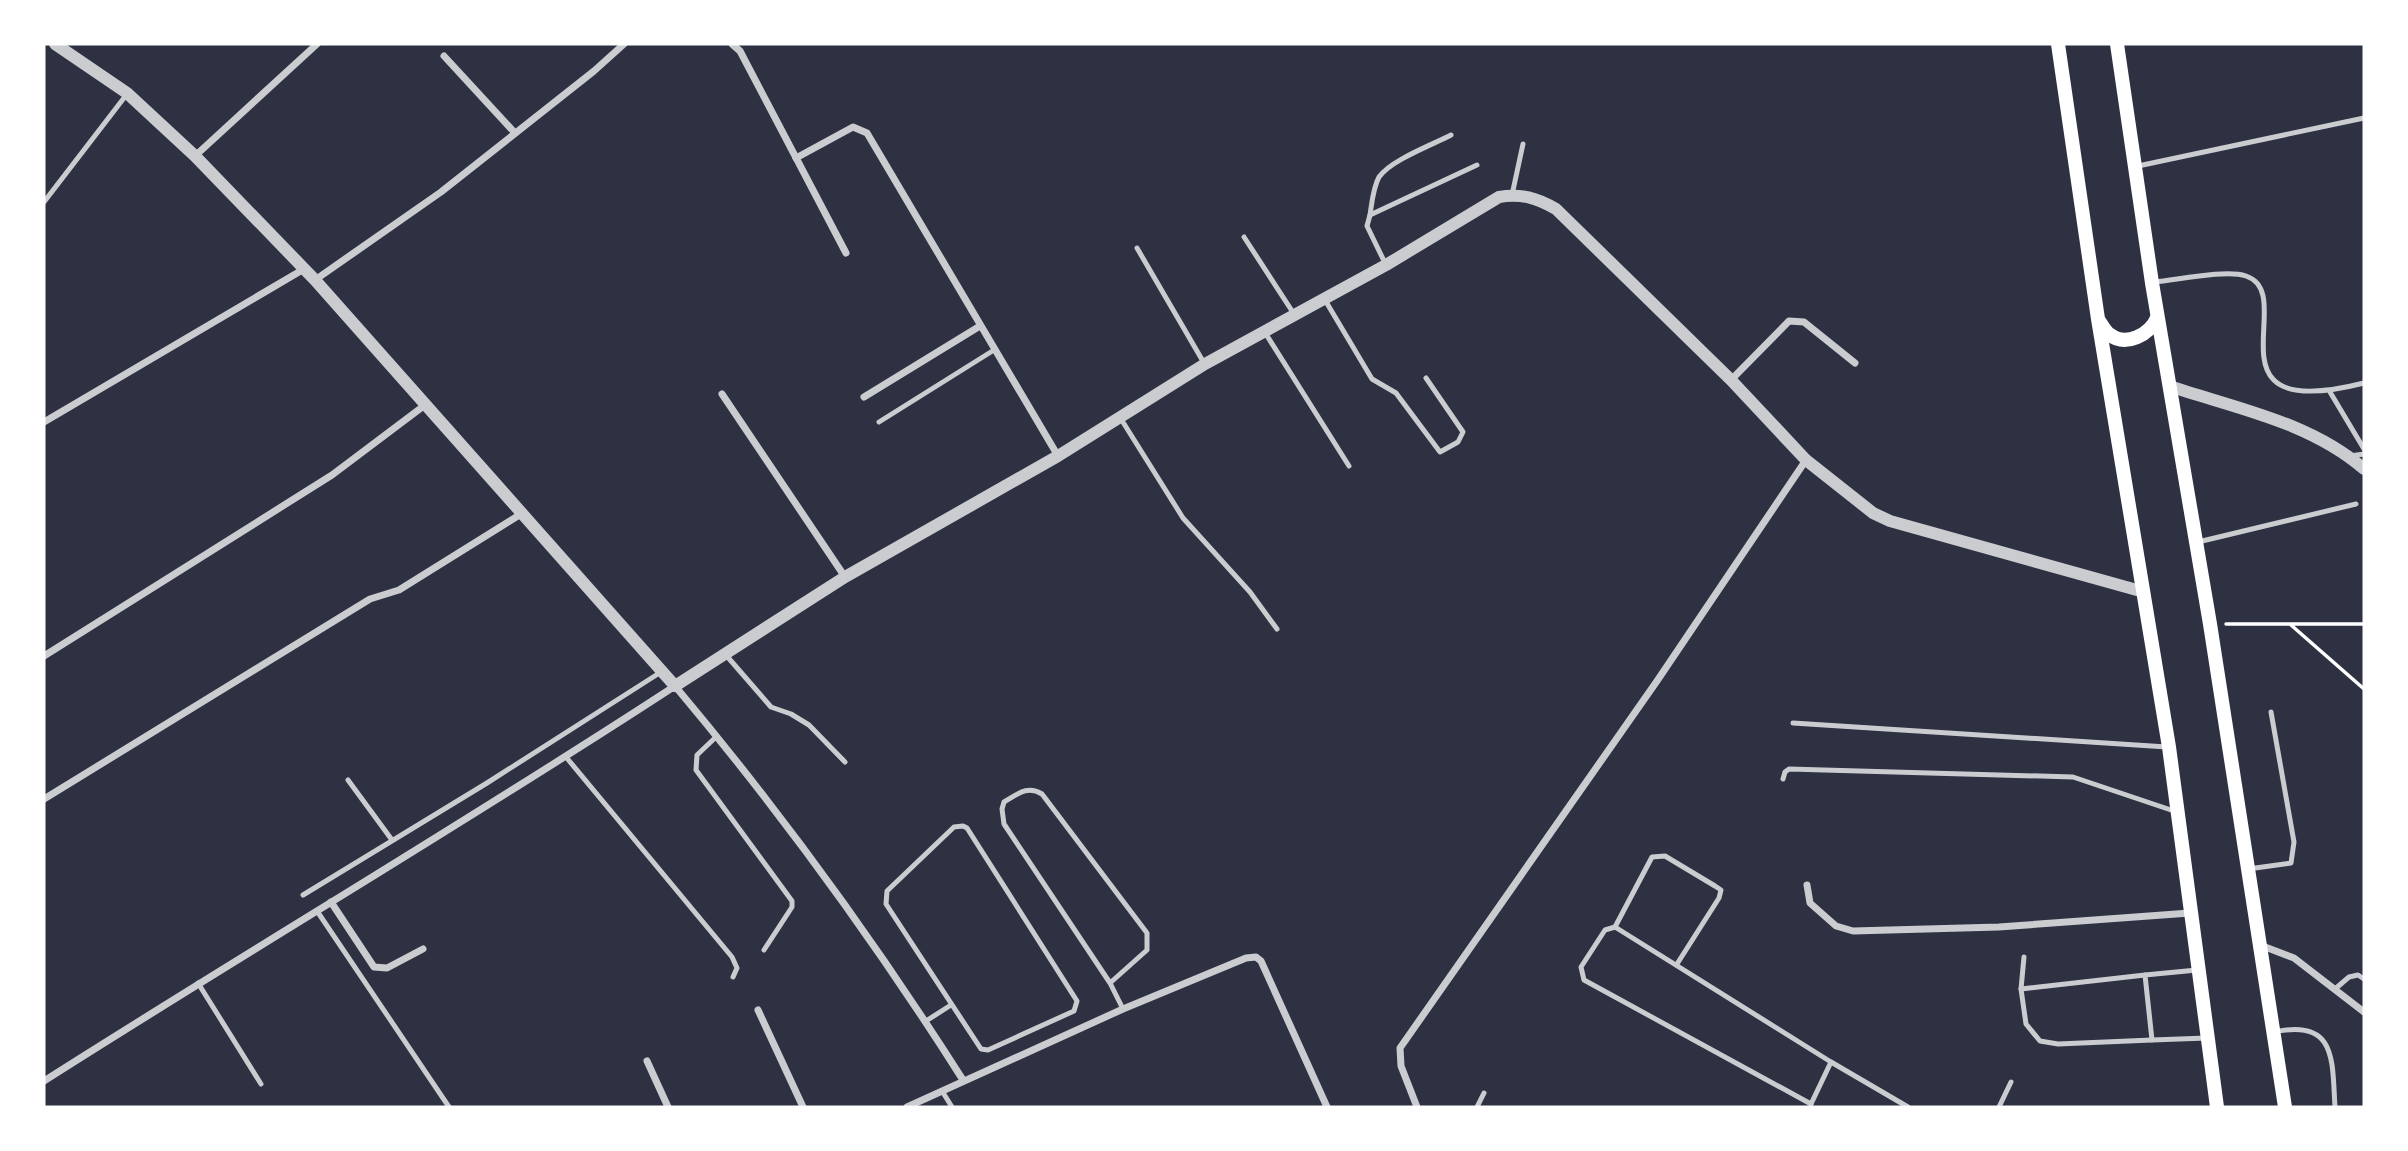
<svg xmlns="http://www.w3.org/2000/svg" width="2408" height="1151" viewBox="0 0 2408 1151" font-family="'Roboto Condensed',sans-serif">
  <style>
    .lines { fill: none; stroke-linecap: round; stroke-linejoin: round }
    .path { stroke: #fff; stroke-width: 3.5 }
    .service { stroke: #caccd0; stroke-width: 5 }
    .minor { stroke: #caccd0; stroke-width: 7 }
    .tertiary { stroke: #caccd0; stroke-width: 12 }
    .secondary { stroke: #fff; stroke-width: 14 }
  </style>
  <rect width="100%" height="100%" fill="#2d3142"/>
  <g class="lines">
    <g class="path">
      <polyline points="2226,624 2364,624"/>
      <polyline points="2291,625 2364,689"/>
    </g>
    <g class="service">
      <polyline points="2138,166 2364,118"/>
      <polyline points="1512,195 1523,144"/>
      <polyline points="44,202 127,94"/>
      <path d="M 1370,215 C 1372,202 1373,188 1379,177 C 1391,160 1432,145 1451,135"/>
      <polyline points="1244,237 1294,314"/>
      <polyline points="1137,248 1204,363"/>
      <polyline points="1386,265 1367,226 1370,215 1477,165"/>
      <path d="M 2155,282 C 2177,280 2226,269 2246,276 C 2301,294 2198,425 2364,383"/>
      <polyline points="1325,300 1372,379 1396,393 1440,452 1458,442 1463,432 1426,378"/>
      <polyline points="1264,331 1349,466"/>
      <polyline points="2330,392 2364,449"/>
      <polyline points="1121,419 1183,518 1250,592 1277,629"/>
      <polyline points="879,422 994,350"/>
      <polyline points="2350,456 2364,454"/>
      <polyline points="2198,542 2356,504"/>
      <polyline points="725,654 771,707 791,714 809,725 845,762"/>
      <polyline points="1793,723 2167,747"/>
      <polyline points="717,736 697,755 696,770 792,901 792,907 764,950"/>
      <polyline points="566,757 732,957 737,968 733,977"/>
      <polyline points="1783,779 1785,772 1789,769 2073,777 2177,812"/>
      <polyline points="348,780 392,840"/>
      <polygon points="963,826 967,828 1077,1001 1074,1011 988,1050 981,1049 886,904 887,891 954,827"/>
      <polyline points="2248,869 2291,863 2294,842 2271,712"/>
      <polyline points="303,895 487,783 661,672"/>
      <polyline points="317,911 449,1107"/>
      <polyline points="1615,927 1652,857 1665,856 1715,886 1721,890 1719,898 1677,964"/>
      <polyline points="2024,957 2021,989 2026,1024 2040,1041 2058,1044 2152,1040"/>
      <polyline points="2197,970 2145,975 2152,1040 2207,1038"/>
      <polyline points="198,983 261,1084"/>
      <path d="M 1110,983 L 1147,950 L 1147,933 L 1042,794 C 1027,785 1018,794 1004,802 L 1002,809 L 1004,824 L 1110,983 L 1123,1009"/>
      <polyline points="2021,989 2145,975"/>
      <polyline points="2335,989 2349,977 2358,975 2364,979"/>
      <polyline points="926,1021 951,1005"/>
      <path d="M 2274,1032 C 2337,1018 2332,1061 2335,1107"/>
      <polyline points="942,1091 952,1107"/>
      <polyline points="1811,1104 1584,980 1581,967 1605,930 1615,927 1831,1062 1908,1107"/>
      <polyline points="1811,1104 1831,1062"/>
      <polyline points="1477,1107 1484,1093"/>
      <polyline points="1999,1107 2011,1082"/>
    </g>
    <g class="minor">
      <polyline points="732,44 740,51 846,253"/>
      <polyline points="444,56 515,133"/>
      <polyline points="195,156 317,44"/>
      <polyline points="796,158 853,127 867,133 1058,456"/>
      <polyline points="315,280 441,192 594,71 624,44"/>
      <polyline points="1731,380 1789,321 1804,322 1855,363"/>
      <polyline points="722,394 845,577"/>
      <polyline points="864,397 980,326"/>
      <polyline points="44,422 304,269"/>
      <polyline points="44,656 332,475 425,405"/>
      <polyline points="44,799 370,599 399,590 521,514"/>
      <polyline points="1807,885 1810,903 1836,926 1853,931 1999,927 2190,913"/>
      <polyline points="331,902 374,967 387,968 423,949"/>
      <polyline points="2260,945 2294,958 2364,1012"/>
      <polyline points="758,1010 803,1107"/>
      <polyline points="647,1061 668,1107"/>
      <path d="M 44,1081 C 253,948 467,822 675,686 C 780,811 876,943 963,1080"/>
      <polyline points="907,1107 1123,1009 1246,958 1256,957 1261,961 1327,1107"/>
      <polyline points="1417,1107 1401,1066 1400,1048 1657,681 1806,460"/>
    </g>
    <g class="tertiary">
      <path d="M 55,44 L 127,93 L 195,156 L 315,280 L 675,686 L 845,577 L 1058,456 L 1205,364 L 1386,265 L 1499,197 C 1521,193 1537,198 1556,209 L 1731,380 L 1806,460 L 1873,513 L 1890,521 L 2144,592"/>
      <path d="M 2169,386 C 2235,408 2310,422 2364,469"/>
    </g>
    <g class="secondary">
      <polyline points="2058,44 2098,319 2169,747 2217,1107"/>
      <polyline points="2117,44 2152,283 2210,624 2285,1107"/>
      <path d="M 2099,321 C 2102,325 2105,331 2109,334 C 2126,348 2150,334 2157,318"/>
    </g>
  </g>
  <rect width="2408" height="1151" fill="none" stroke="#ffffff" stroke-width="91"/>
</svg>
